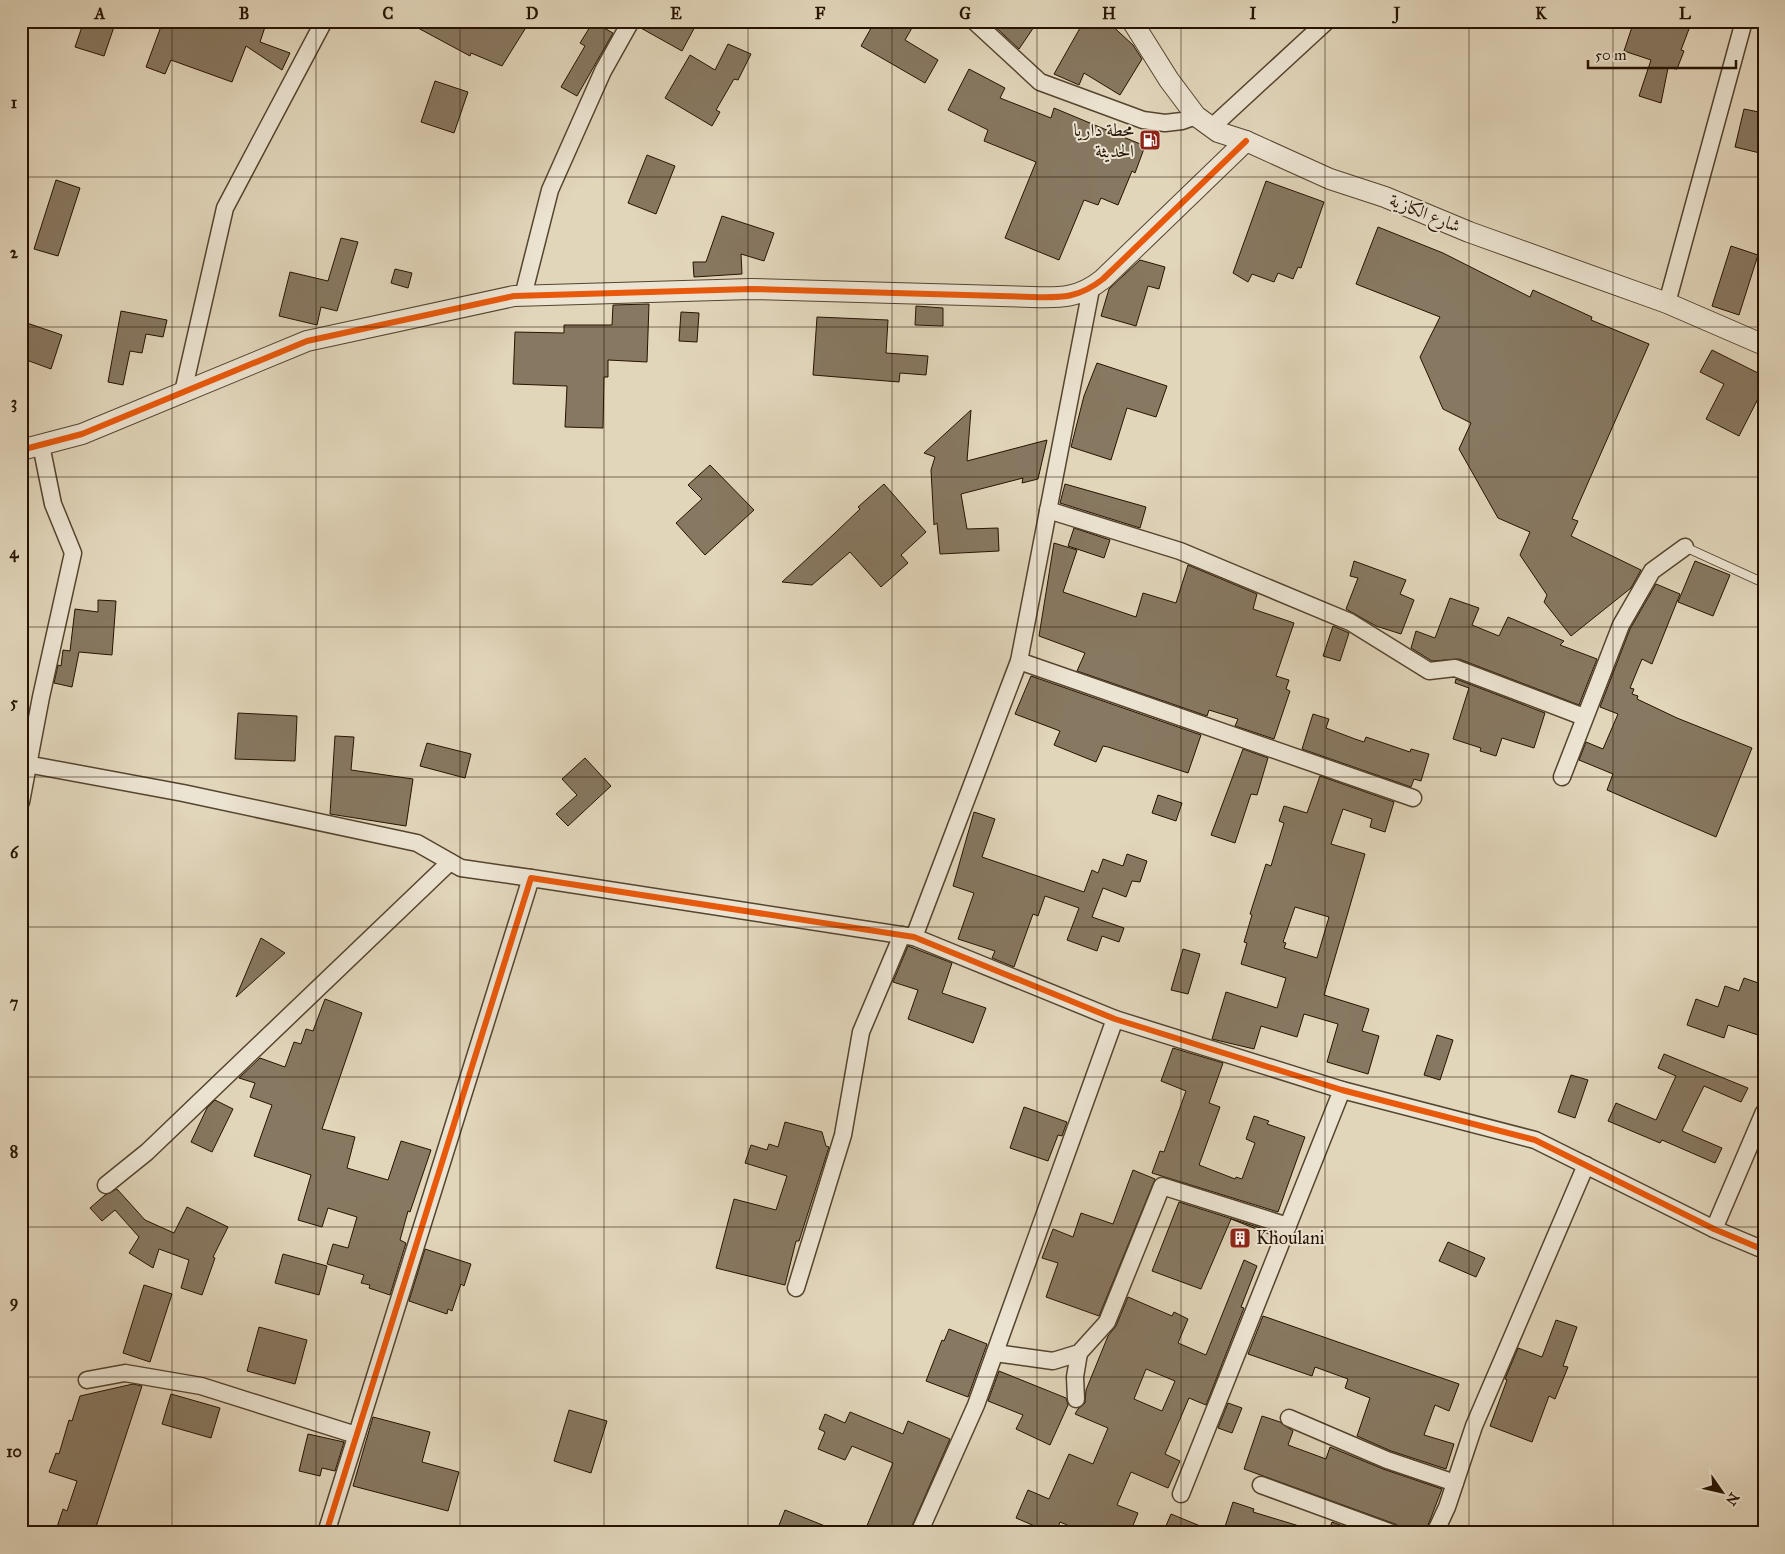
<svg xmlns="http://www.w3.org/2000/svg" width="1785" height="1554" viewBox="0 0 1785 1554" font-family="'IM FELL Great Primer',Amiri,serif">
  <style>
    .building { fill: #877861; stroke: #261300; fill-rule: evenodd }
    .lines { fill: none; stroke-linecap: round; stroke-linejoin: round }
    .service-casing { stroke: #55442e; stroke-width: 10 }
    .minor-casing { stroke: #55442e; stroke-width: 19 }
    .tertiary-casing { stroke: #55442e; stroke-width: 22 }
    .service { stroke: #ece4d2; stroke-width: 8 }
    .minor { stroke: #ece4d2; stroke-width: 16 }
    .tertiary { stroke: #ece4d2; stroke-width: 20 }
    .cycleway-casing { stroke: #ece4d2; stroke-width: 9 }
    .cycleway { stroke: #e8590c; stroke-width: 6 }
    .grid { fill: none; stroke: #261300; stroke-width: 1; stroke-opacity: 0.55 }
    .labels { text-anchor: middle; dominant-baseline: central; stroke-width: 4; stroke-linejoin: round; paint-order: stroke }
    .poi-label { font-size: 18px; fill: #261300; stroke: #ece4d2; text-anchor: end }
    .street-label { font-size: 18px; fill: #261300; stroke: #ece4d2 }
    .neatline { fill: none; stroke: #261300; stroke-width: 2 }
    .grid-label { font-size: 16px; text-anchor: middle; font-weight: bold; fill: #261300 }
  </style>
  <rect width="100%" height="100%" fill="#e1d5ba"/>
  <filter id="stains"><feTurbulence type="fractalNoise" baseFrequency=".004" numOctaves="4"/><feColorMatrix values="0 0 0 0 .2 0 0 0 0 .09 0 0 0 0 .02 0 0 0 .5 -.17"/></filter>
  <radialGradient id="worn" r=".72"><stop offset=".6" stop-color="#630" stop-opacity="0"/><stop offset="1" stop-color="#630" stop-opacity=".3"/></radialGradient>
  <g class="building">
    <polygon points="84,21 116,21 104,56 75,47"/>
    <polygon points="163,21 267,21 260,42 290,53 282,70 246,46 232,82 171,60 165,74 146,67"/>
    <polygon points="405,21 530,21 502,66 471,53 470,56"/>
    <polygon points="641,21 698,21 682,51 639,27"/>
    <polygon points="875,21 916,21 905,40 938,60 925,83 861,46"/>
    <polygon points="989,21 1038,21 1019,49"/>
    <polygon points="1084,21 1107,21 1133,45 1142,59 1120,95 1084,73 1079,85 1054,74"/>
    <polygon points="1634,21 1692,21 1681,50 1684,51 1677,69 1668,68 1661,103 1639,96 1651,60 1624,51"/>
    <polygon points="593,22 613,33 577,96 561,87 585,46 580,43"/>
    <polygon points="728,44 751,54 738,80 734,79 716,110 720,112 712,126 665,98 690,55 715,70"/>
    <polygon points="969,69 1005,88 1000,98 1051,118 1054,108 1145,146 1135,173 1132,171 1118,205 1101,198 1098,205 1084,200 1059,260 1005,238 1036,162 984,141 988,130 948,110"/>
    <polygon points="435,81 468,92 454,133 421,122"/>
    <polygon points="1744,109 1764,113 1764,154 1735,147"/>
    <polygon points="647,155 675,166 656,214 628,203"/>
    <polygon points="56,180 80,188 58,256 34,249"/>
    <polygon points="1266,181 1324,202 1301,268 1298,267 1293,279 1278,273 1274,282 1252,274 1248,282 1233,273"/>
    <polygon points="722,216 774,233 764,261 741,254 742,274 694,277 693,262 706,262"/>
    <polygon points="1378,227 1443,253 1530,297 1533,290 1592,317 1591,320 1649,344 1572,519 1578,521 1571,536 1641,570 1631,588 1571,636 1544,602 1547,595 1520,555 1530,532 1498,518 1459,449 1471,423 1443,409 1420,357 1440,317 1356,284"/>
    <polygon points="341,238 358,242 337,311 321,307 317,325 279,316 290,272 328,281"/>
    <polygon points="1731,246 1758,255 1739,315 1712,306"/>
    <polygon points="1140,260 1165,267 1159,289 1148,286 1136,326 1101,316 1109,289"/>
    <polygon points="395,269 412,273 408,288 391,283"/>
    <polygon points="649,304 647,362 608,360 608,377 604,377 603,428 565,427 567,386 513,384 515,332 564,333 564,325 612,325 613,305"/>
    <polygon points="916,306 943,308 943,326 915,325"/>
    <polygon points="121,311 167,320 163,337 146,334 142,353 130,351 123,385 108,382"/>
    <polygon points="681,312 699,313 697,342 679,341"/>
    <polygon points="817,317 888,320 886,353 928,356 926,375 900,373 899,382 813,375"/>
    <polygon points="21,321 62,335 51,369 21,358"/>
    <polygon points="1712,350 1764,376 1764,387 1739,436 1706,419 1724,384 1700,372"/>
    <polygon points="1097,363 1167,386 1156,417 1127,408 1111,460 1071,447 1084,396"/>
    <polygon points="971,410 967,461 1047,440 1038,479 1022,483 1023,478 961,494 967,529 998,528 999,551 940,554 937,523 934,525 931,470 935,457 924,453"/>
    <polygon points="710,465 754,510 705,555 676,523 702,499 688,485"/>
    <polygon points="884,484 926,532 901,555 908,563 881,587 850,552 812,585 782,582 834,534 860,509 858,507"/>
    <polygon points="1065,484 1146,507 1140,528 1060,503"/>
    <polygon points="1074,528 1110,540 1104,558 1068,546"/>
    <polygon points="1054,543 1077,550 1063,592 1136,617 1143,593 1176,603 1188,565 1257,594 1253,609 1294,623 1276,676 1289,680 1286,689 1290,691 1274,739 1235,726 1238,719 1209,710 1207,716 1077,671 1085,653 1039,636"/>
    <polygon points="1354,561 1406,580 1400,594 1414,600 1401,634 1376,626 1346,609 1358,578 1350,576"/>
    <polygon points="1695,561 1730,575 1713,616 1678,602"/>
    <polygon points="1656,584 1680,594 1652,664 1642,659 1630,688 1634,689 1632,694 1638,696 1637,699 1677,718 1752,748 1716,837 1607,790 1613,774 1579,760 1586,742 1603,749 1618,714 1600,707 1630,629"/>
    <polygon points="1450,598 1479,608 1472,625 1499,636 1508,617 1564,641 1560,645 1597,659 1579,705 1459,659 1432,661 1411,648 1416,631 1435,638"/>
    <polygon points="98,600 116,601 112,655 79,652 72,687 54,683 58,665 61,666 63,650 70,651 75,609 98,612"/>
    <polygon points="1333,626 1349,633 1340,661 1323,656"/>
    <polygon points="1031,676 1201,735 1188,773 1108,747 1103,746 1096,762 1054,745 1060,731 1015,714"/>
    <polygon points="1456,679 1545,713 1534,748 1502,738 1496,756 1480,751 1481,748 1453,739 1469,688 1455,683"/>
    <polygon points="238,713 297,716 295,761 235,759"/>
    <polygon points="1313,714 1329,719 1326,728 1355,739 1364,742 1366,737 1410,752 1411,749 1429,754 1421,781 1414,779 1411,787 1302,749"/>
    <polygon points="335,736 354,737 351,770 413,779 406,826 330,814"/>
    <polygon points="427,743 471,754 465,778 420,766"/>
    <polygon points="1243,749 1268,758 1257,795 1251,794 1235,843 1211,835"/>
    <polygon points="585,758 611,786 568,826 556,814 577,795 562,779"/>
    <path d="M 1320,776 L 1394,802 L 1385,832 L 1370,827 L 1372,819 L 1343,809 L 1331,844 L 1365,854 L 1324,995 L 1369,1009 L 1362,1031 L 1379,1036 L 1368,1074 L 1327,1062 L 1338,1024 L 1304,1014 L 1297,1037 L 1261,1026 L 1254,1049 L 1212,1039 L 1226,992 L 1277,1008 L 1286,978 L 1241,964 L 1247,943 L 1244,942 L 1252,915 L 1250,914 L 1266,864 L 1271,866 L 1284,823 L 1279,821 L 1284,806 L 1307,813 ZM 1295,907 L 1329,917 L 1317,958 L 1284,948 L 1286,943 L 1283,942 Z"/>
    <polygon points="1158,795 1182,803 1176,821 1152,813"/>
    <polygon points="974,812 995,819 982,857 1084,892 1092,870 1098,873 1103,859 1123,866 1127,854 1147,861 1140,882 1132,881 1126,897 1103,888 1092,917 1124,928 1119,942 1102,936 1097,951 1067,940 1079,908 1045,896 1038,916 1033,914 1014,967 992,958 995,951 958,939 974,893 953,886"/>
    <polygon points="261,938 285,953 236,997 254,954"/>
    <polygon points="908,946 952,963 942,993 986,1008 973,1043 908,1019 918,990 893,982"/>
    <polygon points="1183,949 1200,954 1188,994 1171,990"/>
    <polygon points="1744,978 1764,985 1764,1037 1728,1025 1724,1038 1687,1025 1696,999 1718,1007 1725,986 1739,991"/>
    <polygon points="325,999 362,1013 322,1129 355,1137 347,1168 388,1180 401,1141 431,1150 410,1212 408,1211 400,1240 406,1243 390,1295 369,1288 370,1285 361,1283 364,1275 327,1264 333,1244 348,1248 357,1217 328,1208 322,1227 298,1220 311,1175 254,1156 272,1105 250,1097 255,1083 239,1078 260,1058 285,1067 294,1042 301,1044 306,1029 313,1031"/>
    <polygon points="1437,1035 1453,1040 1440,1080 1424,1075"/>
    <polygon points="1173,1048 1223,1063 1209,1103 1220,1107 1199,1165 1235,1179 1236,1177 1242,1179 1255,1143 1246,1139 1254,1116 1269,1121 1267,1124 1305,1137 1278,1212 1152,1173 1160,1151 1164,1152 1186,1091 1161,1081"/>
    <polygon points="1664,1054 1748,1088 1741,1102 1704,1086 1682,1131 1722,1148 1715,1163 1662,1140 1660,1143 1608,1121 1616,1103 1656,1120 1676,1076 1658,1068"/>
    <polygon points="1571,1075 1588,1080 1575,1118 1558,1112"/>
    <polygon points="215,1100 233,1109 212,1152 191,1142 207,1108"/>
    <polygon points="1024,1107 1067,1122 1062,1136 1058,1135 1048,1161 1010,1148"/>
    <polygon points="785,1122 822,1132 826,1146 829,1147 799,1241 796,1241 785,1285 716,1268 734,1199 776,1210 787,1176 745,1163 751,1145 767,1150 769,1144 778,1147"/>
    <polygon points="1133,1170 1155,1179 1099,1316 1046,1297 1058,1263 1042,1258 1053,1229 1073,1237 1081,1213 1113,1224"/>
    <polygon points="117,1189 145,1220 174,1233 187,1207 228,1227 213,1257 215,1258 202,1295 181,1288 189,1260 159,1249 153,1268 129,1253 139,1237 115,1210 102,1221 90,1208 105,1195"/>
    <polygon points="1179,1202 1270,1231 1269,1234 1231,1219 1201,1289 1152,1271"/>
    <polygon points="1448,1242 1485,1258 1476,1277 1439,1261"/>
    <polygon points="425,1249 471,1264 464,1286 461,1284 452,1311 448,1309 447,1314 409,1301"/>
    <polygon points="283,1254 327,1266 319,1295 275,1283"/>
    <path d="M 1244,1260 L 1257,1266 L 1241,1307 L 1244,1308 L 1206,1405 L 1189,1398 L 1165,1454 L 1180,1461 L 1168,1488 L 1131,1472 L 1117,1505 L 1138,1513 L 1130,1533 L 1107,1526 L 1104,1533 L 1086,1533 L 1060,1522 L 1056,1533 L 1051,1533 L 1016,1518 L 1028,1490 L 1049,1499 L 1069,1454 L 1093,1464 L 1108,1428 L 1075,1414 L 1078,1409 L 1085,1403 L 1086,1390 L 1108,1336 L 1116,1326 L 1128,1297 L 1172,1316 L 1174,1312 L 1188,1319 L 1178,1343 L 1206,1355 ZM 1146,1369 L 1175,1381 L 1162,1411 L 1134,1399 Z"/>
    <polygon points="144,1285 172,1294 150,1362 123,1353"/>
    <polygon points="1263,1316 1459,1384 1449,1411 1435,1405 1424,1435 1454,1444 1446,1469 1391,1451 1357,1436 1370,1398 1345,1388 1348,1379 1315,1367 1312,1376 1248,1354"/>
    <polygon points="1556,1320 1577,1327 1563,1366 1568,1367 1555,1399 1549,1396 1532,1442 1490,1426 1507,1380 1505,1379 1518,1348 1542,1357"/>
    <polygon points="259,1327 307,1340 295,1384 247,1371"/>
    <polygon points="949,1329 987,1344 968,1397 926,1381 942,1340 944,1341"/>
    <polygon points="999,1371 1066,1398 1068,1405 1050,1445 1016,1429 1023,1415 988,1401"/>
    <polygon points="133,1384 142,1386 94,1533 65,1533 56,1530 63,1509 67,1511 77,1481 49,1472 56,1453 59,1454 69,1420 72,1421 80,1396"/>
    <polygon points="171,1394 220,1408 211,1438 162,1424"/>
    <polygon points="1228,1403 1242,1408 1232,1433 1218,1428"/>
    <polygon points="569,1410 607,1421 591,1473 554,1461"/>
    <polygon points="850,1412 903,1434 908,1421 950,1439 909,1533 864,1533 893,1463 852,1446 845,1460 818,1449 825,1432 819,1429 825,1414 845,1423"/>
    <polygon points="1262,1416 1280,1422 1293,1431 1288,1445 1326,1459 1330,1447 1383,1469 1442,1489 1425,1533 1413,1533 1395,1524 1244,1469"/>
    <polygon points="373,1417 430,1432 422,1462 459,1472 448,1511 353,1486"/>
    <polygon points="308,1434 344,1442 335,1471 322,1468 320,1476 299,1471"/>
    <polygon points="1233,1502 1254,1509 1253,1512 1309,1529 1308,1533 1223,1533"/>
    <polygon points="785,1510 840,1532 840,1533 776,1533"/>
    <polygon points="1171,1514 1215,1532 1215,1533 1163,1533"/>
    <polygon points="1332,1522 1362,1533 1328,1533"/>
  </g>
  <g class="lines">
    <g class="service-casing">
      <polyline id="service" points="1685,547 1764,583"/>
    </g>
    <g class="minor-casing">
      <g id="minor">
        <polyline points="974,21 1040,82 1143,120 1165,123 1182,121 1196,116"/>
        <polyline points="1212,127 1327,21"/>
        <polyline points="523,296 550,190 603,71 631,21"/>
        <polyline points="1667,303 1744,21"/>
        <polyline points="183,392 225,208 324,21"/>
        <polyline points="1048,510 1180,551 1350,622 1429,671 1455,668 1584,717"/>
        <polyline points="1019,661 1413,798"/>
        <polyline points="21,763 183,793 417,843 461,868 531,878"/>
        <polyline points="1562,777 1621,625 1652,571 1685,547"/>
        <polyline points="21,802 41,697 73,553 53,504 41,445"/>
        <polyline points="914,937 1019,661 1091,289"/>
        <polyline points="106,1185 147,1152 450,862"/>
        <polyline points="1714,1229 1764,1112"/>
        <polyline points="796,1288 843,1135 861,1032 902,935"/>
        <polyline points="995,1353 1053,1361 1079,1353 1107,1322 1162,1186 1288,1226"/>
        <polyline points="87,1380 125,1373 201,1386 356,1435"/>
        <polyline points="1076,1399 1075,1377 1079,1353"/>
        <polyline points="1289,1418 1387,1460 1455,1483"/>
        <polyline points="1261,1485 1392,1533"/>
        <polyline points="1181,1494 1342,1090"/>
        <polyline points="326,1533 531,878 914,937 1115,1019 1342,1090 1535,1140 1714,1229 1764,1250"/>
        <polyline points="919,1533 976,1405 1115,1019"/>
        <polyline points="1435,1533 1447,1507 1474,1426 1586,1165"/>
      </g>
    </g>
    <g class="tertiary-casing">
      <g id="tertiary">
        <polyline points="1132,21 1169,80 1196,116 1218,132 1246,141 1330,179 1385,197 1469,232 1667,303 1764,345"/>
        <path d="M 21,450 L 82,434 L 307,341 L 514,296 L 751,289 L 1032,297 C 1062,298 1079,298 1103,279 L 1246,141"/>
      </g>
    </g>
    <use href="#service" class="service"/>
    <use href="#minor" class="minor"/>
    <use href="#tertiary" class="tertiary"/>
    <g class="cycleway-casing">
      <g id="cycleway">
        <path d="M 21,450 L 82,434 L 307,341 L 514,296 L 751,289 L 1032,297 C 1062,298 1079,298 1103,279 L 1246,141"/>
        <polyline points="326,1533 531,878 914,937 1115,1019 1342,1090 1535,1140 1714,1229 1764,1250"/>
      </g>
    </g>
    <use href="#cycleway" class="cycleway"/>
  </g>
  <path class="grid" d="M 172,21 L 172,1533M 316,21 L 316,1533M 460,21 L 460,1533M 604,21 L 604,1533M 748,21 L 748,1533M 892,21 L 892,1533M 1037,21 L 1037,1533M 1181,21 L 1181,1533M 1325,21 L 1325,1533M 1469,21 L 1469,1533M 1613,21 L 1613,1533M 21,177 L 1764,177M 21,327 L 1764,327M 21,477 L 1764,477M 21,627 L 1764,627M 21,777 L 1764,777M 21,927 L 1764,927M 21,1077 L 1764,1077M 21,1227 L 1764,1227M 21,1377 L 1764,1377"/>
  <defs>
    <g id="fuel-square" transform="scale(1.125)"><rect x="-9" y="-9" width="18" height="18" rx="4" fill="#8f2418" stroke="#ece4d2"/><path d="M-5.5-6h7V0h2V4h1.3V-2.5L3-4.5l.8-.8L6-3V5H2.5V1h-1V6h-7ZM-4.2-4.7v3.2H.2V-4.7Z" fill="#fff"/></g>
    <g id="building-square" transform="scale(1.125)"><rect x="-9" y="-9" width="18" height="18" rx="4" fill="#8f2418" stroke="#ece4d2"/><path d="M-4-6H4V6H1V3H-1V6H-4ZM-2.5-4.3h1.7v1.8h-1.7ZM.8-4.3h1.7v1.8H.8ZM-2.5-1h1.7V.8h-1.7ZM.8-1h1.7V.8H.8Z" fill="#fff"/></g>
  </defs>
  <g fill-rule="evenodd">
    <use href="#fuel-square" x="1150" y="140"/>
    <use href="#building-square" x="1240" y="1238"/>
  </g>
  <g class="labels">
    <g class="poi-label">
      <text x="1134" y="130">محطة داريا<tspan x="1134" dy="21">الحديثة</tspan></text>
      <text x="1256" y="1238" text-anchor="start">Khoulani</text>
    </g>
    <g class="street-label">
      <text transform="translate(1425 213) rotate(22)">شارع الكازية</text>
    </g>
  </g>
  <rect width="1785" height="1554" fill="none" stroke="#e1d5ba" stroke-width="55"/>
  <g transform="translate(1722 1492) rotate(124)" stroke="#ece4d2" stroke-width="4" paint-order="stroke">
  <path d="M0-4L9 19L0 12L-9 19Z" fill="#261300"/>
  <text y="-8" font-size="14" font-weight="bold" text-anchor="middle" fill="#261300">N</text>
  </g>
  <path d="M1588 60v8h148v-8" fill="none" stroke="#261300" stroke-width="2.5"/>
  <text x="1595" y="60" font-size="15" fill="#261300" stroke="#ece4d2" stroke-width="4" paint-order="stroke">50 m</text>
  <rect x="28" y="28" width="1730" height="1498" class="neatline"/>
  <g class="grid-label">
    <text x="100" y="19">A</text>
    <text x="244" y="19">B</text>
    <text x="388" y="19">C</text>
    <text x="532" y="19">D</text>
    <text x="676" y="19">E</text>
    <text x="820" y="19">F</text>
    <text x="965" y="19">G</text>
    <text x="1109" y="19">H</text>
    <text x="1253" y="19">I</text>
    <text x="1397" y="19">J</text>
    <text x="1541" y="19">K</text>
    <text x="1685" y="19">L</text>
    <text x="14" y="108">1</text>
    <text x="14" y="258">2</text>
    <text x="14" y="408">3</text>
    <text x="14" y="558">4</text>
    <text x="14" y="708">5</text>
    <text x="14" y="858">6</text>
    <text x="14" y="1008">7</text>
    <text x="14" y="1157">8</text>
    <text x="14" y="1307">9</text>
    <text x="14" y="1457">10</text>
  </g>
  <rect width="100%" height="100%" filter="url(#stains)"/>
  <rect width="100%" height="100%" fill="url(#worn)"/>
</svg>
